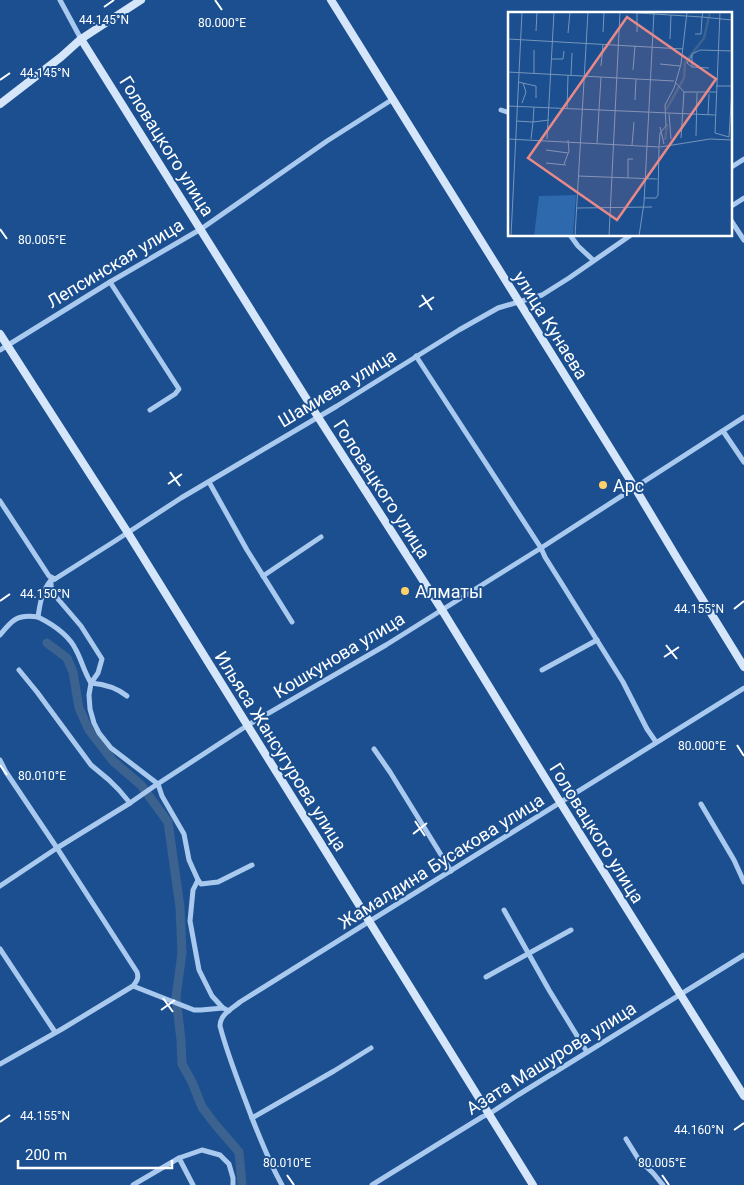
<svg xmlns="http://www.w3.org/2000/svg" width="744" height="1185" viewBox="0 0 744 1185" font-family="Roboto,sans-serif">
  <style>
    .lines { fill: none; stroke-linecap: round; stroke-linejoin: round }
    .river { stroke: #3c6290; stroke-width: 9 }
    .street { stroke: #a9c9ee; stroke-width: 5 }
    .secondary { stroke: #d6e6fa; stroke-width: 8 }
    .ticks { fill: none; stroke: #fff; stroke-width: 2 }
    .poi-dot { fill: #ffd166; stroke: #1b4f8f; stroke-width: 2 }
    .labels { text-anchor: middle; dominant-baseline: central; stroke-width: 4; stroke-linejoin: round; paint-order: stroke }
    .street-label { font-size: 18px; fill: #fff; stroke: #1b4f8f }
    .poi-label { font-size: 18px; fill: #fff; stroke: #1b4f8f; text-anchor: start }
    .inset-river { fill: none; stroke: #3c6290; stroke-width: 2.5 }
    .inset-road { fill: none; stroke: #7695bc; stroke-width: 1 }
    .view { fill: #e88989; fill-opacity: 0.15; stroke: #e88989; stroke-width: 2.5 }
    .inset-edge { fill: none; stroke: #fff; stroke-width: 2.5 }
    .ticks-label { font-size: 12px; text-anchor: middle; fill: #fff; stroke: #1b4f8f; stroke-width: 4; stroke-linejoin: round; paint-order: stroke }
  </style>
  <rect width="100%" height="100%" fill="#1b4f8f"/>
  <g class="lines">
    <polyline class="river" points="47,643 67,658 73,672 79,708 89,730 113,761 141,785 168,822 180,907 182,953 176,997 181,1040 182,1064 192,1082 202,1107 214,1123 239,1152 242,1185"/>
    <g class="street">
      <polyline points="60,0 81,39"/>
      <polyline points="501,110 507,112 509,112"/>
      <polyline points="730,168 744,159"/>
      <polyline points="730,207 744,198"/>
      <polyline points="730,219 744,240"/>
      <polyline points="570,235 578,246 593,260"/>
      <polyline points="110,282 179,389 175,394 150,410"/>
      <polyline points="0,350 110,282 201,229 327,141 393,99"/>
      <polyline points="416,356 541,548 545,557 562,584 623,682 647,729 656,742"/>
      <polyline points="723,431 744,462"/>
      <polyline points="209,482 247,550 292,622"/>
      <polyline points="0,501 49,576 55,579 115,541 181,498 337,406 459,330 498,308 542,295 569,278 631,235"/>
      <polyline points="263,576 321,537"/>
      <polyline points="55,579 51,580 51,585 52,592 81,626 102,659 98,673 91,683 89,695 90,709 94,723 99,733 111,748 158,784 162,796 184,834 189,860 198,880 193,890 190,921 199,970 212,996 223,1008 229,1011"/>
      <path d="M 38,617 C 52,624 69,635 76,650 C 82,661 84,672 91,683 C 103,684 117,688 127,696"/>
      <path d="M 0,635 C 12,620 17,614 38,617 C 40,603 42,591 51,580"/>
      <polyline points="19,670 37,692 91,765 109,780 119,790 130,803"/>
      <polyline points="542,670 597,640"/>
      <polyline points="374,749 390,772 451,871"/>
      <path d="M 0,760 L 6,772 L 57,848 L 137,972 C 139,978 137,981 133,986 L 62,1029 L 0,1064"/>
      <polyline points="701,804 734,860 744,882"/>
      <polyline points="198,880 201,884 218,882 252,865"/>
      <polyline points="0,886 57,848 130,803 153,787 248,725 386,645 541,548 744,417"/>
      <polyline points="504,910 549,990 587,1052"/>
      <polyline points="0,949 55,1032"/>
      <polyline points="486,977 571,930"/>
      <polyline points="133,986 194,1010 201,1010 223,1008"/>
      <polyline points="252,1118 334,1071 371,1048"/>
      <polyline points="626,1139 639,1160 653,1173 663,1185"/>
      <polyline points="179,1158 202,1150 220,1155 229,1164 233,1178 233,1185"/>
      <polyline points="133,1185 179,1158 193,1185"/>
      <path d="M 282,1185 C 270,1164 261,1141 252,1118 C 241,1088 228,1057 220,1026 C 220,1014 232,1009 240,1002 L 744,688"/>
      <polyline points="372,1185 482,1117 489,1114 518,1095 744,955"/>
    </g>
    <g class="secondary">
      <polyline points="331,0 635,488 680,563 744,667"/>
      <polyline points="81,39 318,417 442,610 560,802 744,1096"/>
      <polyline points="0,104 61,57 81,39 141,0"/>
      <polyline points="0,334 128,533 533,1185"/>
    </g>
  </g>
  <path class="ticks" d="M 215,0 L 222,10M 104,7 L 114,0M 0,80 L 10,73M 0,229 L 7,239M 422,295 L 432,310M 419,307 L 434,297M 170,472 L 180,486M 168,484 L 182,474M 0,601 L 10,594M 734,609 L 744,601M 666,645 L 677,659M 664,657 L 679,647M 737,745 L 744,756M 0,765 L 7,775M 415,821 L 425,836M 413,834 L 427,823M 163,998 L 173,1012M 161,1010 L 175,1000M 0,1122 L 10,1115M 734,1130 L 744,1123M 287,1175 L 294,1185M 662,1175 L 669,1185"/>
  <g class="poi-dot">
    <circle cx="603" cy="485" r="5"/>
    <circle cx="405" cy="591" r="5"/>
  </g>
  <g class="labels">
    <g class="street-label">
      <text transform="translate(167 146) rotate(58)">Головацкого улица</text>
      <text transform="translate(115 263) rotate(-31)">Лепсинская улица</text>
      <text transform="translate(551 325) rotate(58)">улица Кунаева</text>
      <text transform="translate(337 388) rotate(-31)">Шамиева улица</text>
      <text transform="translate(382 489) rotate(57)">Головацкого улица</text>
      <text transform="translate(339 655) rotate(-31)">Кошкунова улица</text>
      <text transform="translate(281 751) rotate(58)">Ильяса Жансугурова улица</text>
      <text transform="translate(597 833) rotate(58)">Головацкого улица</text>
      <text transform="translate(441 861) rotate(-32)">Жамалдина Бусакова улица</text>
      <text transform="translate(551 1058) rotate(-32)">Азата Машурова улица</text>
    </g>
    <g class="poi-label">
      <text x="613" y="485">Арс</text>
      <text x="415" y="591">Алматы</text>
    </g>
  </g>
  <g transform="translate(508 12)">
    <rect width="224" height="224" fill="#1b4f8f"/>
    <path d="M 68,183 L 65,224 L 26,224 L 31,184 Z" fill="#2e69ad"/>
    <path class="inset-river" d="M 158,98 L 176,66 L 177,51 L 196,26 L 202,0M 157,128 L 159,112"/>
    <path class="inset-road" d="M 114,0 L 194,5 L 195,0M 212,0 L 207,121 L 221,125M 129,1 L 129,20M 28,19 L 29,0M 95,20 L 96,0M 60,21 L 62,0M 187,22 L 193,22 L 194,5 L 224,8M 0,27 L 175,37M 162,27 L 163,3M 26,38 L 26,61M 184,43 L 179,51 L 184,55M 44,47 L 55,47 L 56,39M 152,52 L 172,54M 93,54 L 95,32M 201,56 L 184,55 L 184,42 L 192,38 L 224,39M 125,58 L 127,34M 0,60 L 166,69M 63,63 L 64,41M 10,70 L 28,74 L 28,86M 167,70 L 176,80 L 173,126M 208,74 L 224,74M 176,80 L 208,80M 127,88 L 128,67M 14,91 L 18,80 L 15,71M 0,94 L 207,103M 59,97 L 60,63M 161,102 L 163,127M 200,103 L 201,82M 8,109 L 25,110 L 23,127M 25,110 L 41,108M 25,110 L 26,95M 152,115 L 156,132M 188,124 L 189,81M 221,125 L 224,76M 0,127 L 151,135 L 150,183 L 148,186 L 136,186M 39,127 L 46,0M 89,131 L 93,65M 124,133 L 126,110M 151,135 L 152,121 L 158,114 L 157,93 L 166,76 L 173,52 L 179,0M 152,135 L 202,127 L 224,128M 38,138 L 60,141M 38,151 L 58,153M 56,152 L 61,139 L 60,128M 70,164 L 149,167M 120,166 L 120,147 L 125,147M 69,196 L 144,195M 3,224 L 14,0M 67,224 L 80,0M 101,224 L 112,0M 131,224 L 136,191 L 146,0"/>
    <path class="view" d="M 119,5 L 208,67 L 109,208 L 20,146 Z"/>
    <rect width="224" height="224" class="inset-edge"/>
  </g>
  <g class="ticks-label">
    <text x="104" y="24">44.145°N</text>
    <text x="222" y="27">80.000°E</text>
    <text x="45" y="77">44.145°N</text>
    <text x="42" y="244">80.005°E</text>
    <text x="45" y="598">44.150°N</text>
    <text x="699" y="613">44.155°N</text>
    <text x="702" y="750">80.000°E</text>
    <text x="42" y="780">80.010°E</text>
    <text x="45" y="1120">44.155°N</text>
    <text x="699" y="1134">44.160°N</text>
    <text x="287" y="1167">80.010°E</text>
    <text x="662" y="1167">80.005°E</text>
  </g>
  <path d="M18 1160v8h154v-8" fill="none" stroke="#ffffff" stroke-width="2.5"/>
  <text x="25" y="1160" font-size="15" fill="#ffffff" stroke="#1b4f8f" stroke-width="4" paint-order="stroke">200 m</text>
</svg>
